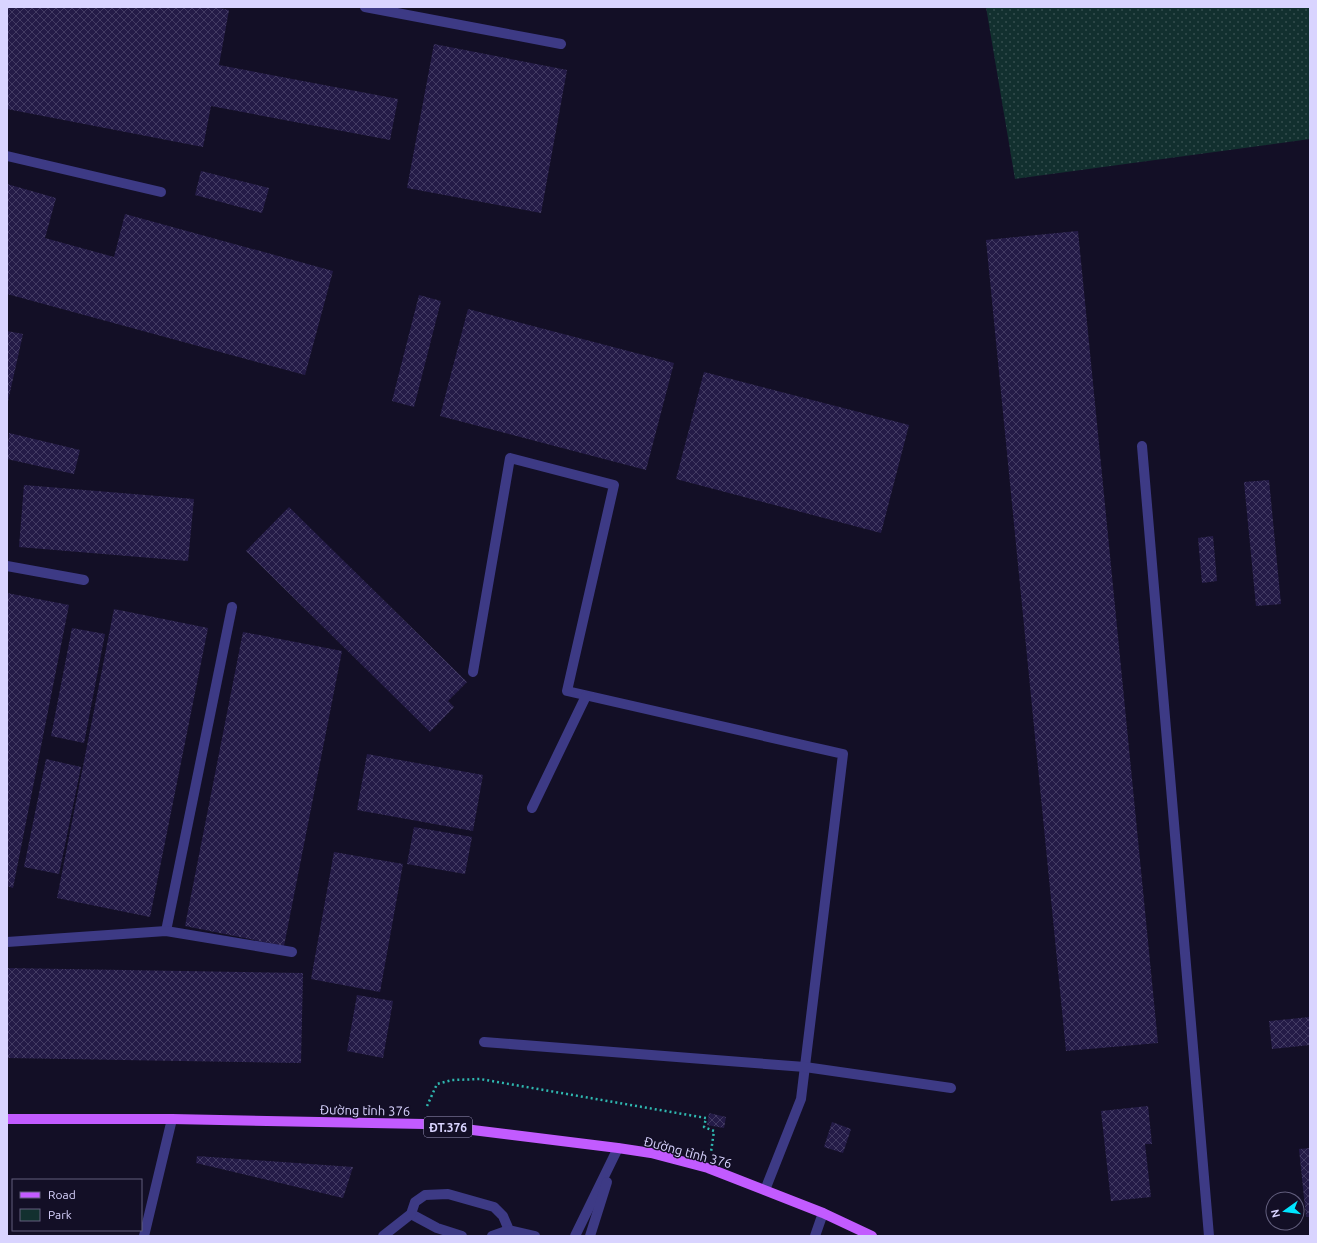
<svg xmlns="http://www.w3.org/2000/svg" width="1317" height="1243" viewBox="0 0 1317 1243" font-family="Ubuntu,sans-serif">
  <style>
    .green { fill: url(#green-dots) }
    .building { fill: url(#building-cross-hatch) }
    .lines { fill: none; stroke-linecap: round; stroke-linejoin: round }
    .path { stroke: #2fb8b0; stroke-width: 2.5; stroke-dasharray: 2 3; stroke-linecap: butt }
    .lane { stroke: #3d3a85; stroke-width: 10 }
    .primary { stroke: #c25bff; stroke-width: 10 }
    .labels { text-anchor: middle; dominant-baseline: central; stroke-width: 3; stroke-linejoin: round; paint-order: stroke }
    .shield { fill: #130f26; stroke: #9e99be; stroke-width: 1 }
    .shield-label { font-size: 12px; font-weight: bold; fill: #d9d4ff }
    .street-label { font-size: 13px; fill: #d9d4ff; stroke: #130f26 }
  </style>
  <defs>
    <pattern id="green-dots" width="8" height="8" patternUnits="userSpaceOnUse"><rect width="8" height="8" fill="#12302f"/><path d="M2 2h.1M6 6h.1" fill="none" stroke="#344d4e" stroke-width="1.8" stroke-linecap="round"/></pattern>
    <pattern id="building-cross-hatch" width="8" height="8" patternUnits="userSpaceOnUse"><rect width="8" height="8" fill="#241b47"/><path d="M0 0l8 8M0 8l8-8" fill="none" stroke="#433b63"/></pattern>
  </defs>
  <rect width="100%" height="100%" fill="#130f26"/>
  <polygon class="green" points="986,7 1310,7 1310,139 1015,179"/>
  <g class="building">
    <polygon points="7,7 215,7 229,10 219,65 398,99 390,140 211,106 203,147 7,109"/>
    <polygon points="434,44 567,70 541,213 407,188"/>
    <polygon points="201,171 269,188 262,213 195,195"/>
    <polygon points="7,184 56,198 45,238 114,257 125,214 333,271 305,375 7,294"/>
    <polygon points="1078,231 1158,1043 1066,1051 986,240"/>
    <polygon points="419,295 441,301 414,407 392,401"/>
    <polygon points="468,309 674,363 646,470 440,416"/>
    <polygon points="7,331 23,334 8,401 7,401"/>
    <polygon points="704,372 909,425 881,533 676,479"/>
    <polygon points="9,433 80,450 74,474 7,459"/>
    <polygon points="1269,480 1281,604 1256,606 1244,482"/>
    <polygon points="24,485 194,499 188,561 19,547"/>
    <polygon points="289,507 467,682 448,701 454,707 430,732 246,551"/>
    <polygon points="1213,536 1217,581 1202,583 1198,538"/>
    <polygon points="7,593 69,605 13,888 7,886"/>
    <polygon points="114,609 208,628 150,917 57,898"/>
    <polygon points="72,628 105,634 84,743 51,736"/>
    <polygon points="243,632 342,651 284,946 185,926"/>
    <polygon points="367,754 483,775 473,831 357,810"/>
    <polygon points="46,759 81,767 59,874 24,867"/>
    <polygon points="414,827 472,837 465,874 407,864"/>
    <polygon points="334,852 403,864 380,992 311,979"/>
    <polygon points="7,968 303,973 301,1063 7,1058"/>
    <polygon points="357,995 393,1001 383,1058 347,1051"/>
    <polygon points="1310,1017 1310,1045 1272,1049 1269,1021"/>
    <polygon points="1148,1106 1152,1144 1145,1144 1151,1197 1111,1201 1101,1111"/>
    <polygon points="709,1113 726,1117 724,1128 707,1125"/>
    <polygon points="832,1122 851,1129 843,1153 824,1147"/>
    <polygon points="1310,1148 1310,1217 1306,1217 1299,1149"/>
    <polygon points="197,1156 353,1167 343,1198 196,1163"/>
  </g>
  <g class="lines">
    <polyline class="path" points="427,1106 437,1084 452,1080 480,1079 706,1118 704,1127 714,1131 711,1152"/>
    <g class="lane">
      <polyline points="365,7 561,44"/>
      <polyline points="7,156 161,192"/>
      <polyline points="1142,446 1209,1236"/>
      <polyline points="7,566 84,580"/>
      <polyline points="473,672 510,458 614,485 567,691 843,754 801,1099 765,1190"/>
      <polyline points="532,808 586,696"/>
      <polyline points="166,931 232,607"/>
      <polyline points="7,942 166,931 292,952"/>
      <polyline points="484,1042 805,1067 951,1088"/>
      <polyline points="411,1214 437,1228 462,1236"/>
      <polyline points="144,1236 172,1119"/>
      <polyline points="383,1236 411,1214 415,1202 425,1195 448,1194 494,1207 503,1216 509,1230 535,1236"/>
      <polyline points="492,1236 509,1230"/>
      <polyline points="575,1236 618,1148"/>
      <polyline points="590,1236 607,1182"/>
      <polyline points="815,1236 823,1213"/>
    </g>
    <polyline class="primary" points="7,1119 172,1119 424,1124 618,1148 651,1153 708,1168 823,1213 872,1236"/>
  </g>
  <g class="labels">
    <rect class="shield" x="424" y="1117" width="48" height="20" rx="3"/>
    <g class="shield-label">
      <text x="448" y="1127">ĐT.376</text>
    </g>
    <g class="street-label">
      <text transform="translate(365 1110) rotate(1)">Đường tỉnh 376</text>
      <text transform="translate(688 1152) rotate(15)">Đường tỉnh 376</text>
    </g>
  </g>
  <rect width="1317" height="1243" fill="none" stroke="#d9d4ff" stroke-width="16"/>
  <rect x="12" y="1179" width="130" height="52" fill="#130f26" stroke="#625e7d"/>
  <rect x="20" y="1192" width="20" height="6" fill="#c25bff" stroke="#625e7d"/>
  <text x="48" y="1199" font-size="12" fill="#d9d4ff">Road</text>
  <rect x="20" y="1209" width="20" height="12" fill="#12302f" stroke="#625e7d"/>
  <text x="48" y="1219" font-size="12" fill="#d9d4ff">Park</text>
  <g transform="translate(1285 1211) rotate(256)"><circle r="19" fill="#130f26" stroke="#625e7d"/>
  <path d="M0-3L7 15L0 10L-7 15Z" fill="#00e5ff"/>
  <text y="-6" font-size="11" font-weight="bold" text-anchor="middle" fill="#d9d4ff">N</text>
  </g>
</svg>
